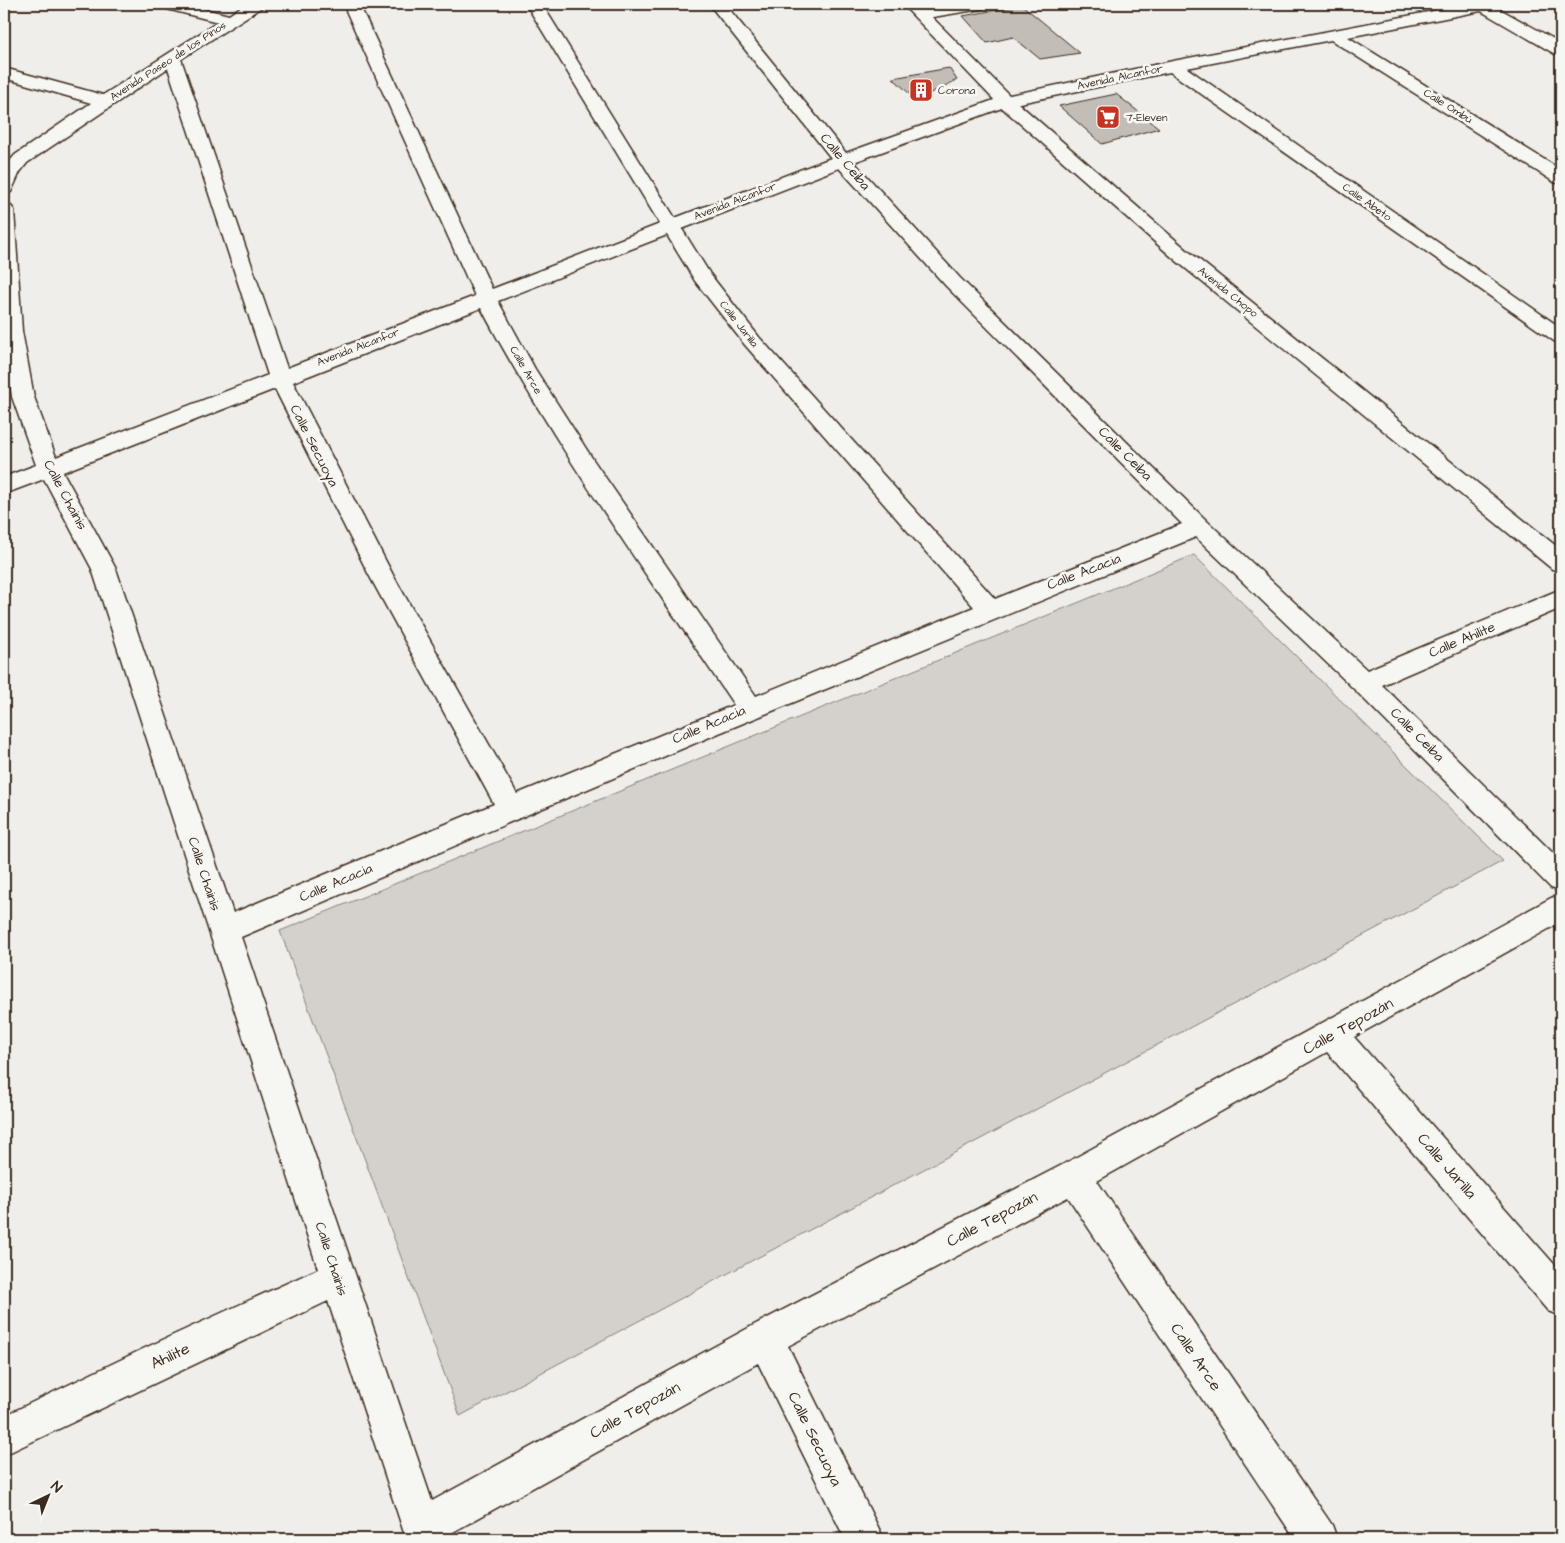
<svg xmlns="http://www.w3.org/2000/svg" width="1565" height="1543" viewBox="0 0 1565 1543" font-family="'Architects Daughter',sans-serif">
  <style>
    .green { fill: #d4d1cc; stroke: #887e75 }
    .building { fill: #c2bdb7; stroke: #3b2a1e }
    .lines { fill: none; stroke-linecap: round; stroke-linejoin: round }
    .minor-casing { stroke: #3b2a1e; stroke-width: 3 }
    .tertiary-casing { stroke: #3b2a1e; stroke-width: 3 }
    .minor { fill: #f6f6f2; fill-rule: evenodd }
    .tertiary { fill: #f6f6f2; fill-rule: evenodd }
    .labels { text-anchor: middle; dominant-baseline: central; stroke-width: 5; stroke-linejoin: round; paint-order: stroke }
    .far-street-label { font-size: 11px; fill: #3b2a1e; stroke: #f6f6f2 }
    .far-poi-label { font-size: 11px; fill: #3b2a1e; stroke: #f6f6f2; text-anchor: start }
    .street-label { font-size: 14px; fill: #3b2a1e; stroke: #f6f6f2 }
    .near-street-label { font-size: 16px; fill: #3b2a1e; stroke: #f6f6f2 }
  </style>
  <rect width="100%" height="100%" fill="#efeeea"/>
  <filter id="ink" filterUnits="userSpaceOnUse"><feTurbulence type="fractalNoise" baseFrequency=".02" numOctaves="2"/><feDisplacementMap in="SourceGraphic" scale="10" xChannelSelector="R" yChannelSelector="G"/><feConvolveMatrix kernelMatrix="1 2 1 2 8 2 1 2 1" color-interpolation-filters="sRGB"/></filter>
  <g filter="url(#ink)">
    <polygon class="green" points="1194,555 1503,861 460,1416 280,931"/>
    <g class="building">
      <polygon points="1022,5 1080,53 1040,59 1013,37 987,43 963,16"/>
      <polygon points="949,68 957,80 916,100 893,78"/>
      <polygon points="1116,94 1159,128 1102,144 1059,106"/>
    </g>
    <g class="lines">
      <g class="minor-casing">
        <g id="minor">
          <path d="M 157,4 L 184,4 L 229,15 L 245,4 L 264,4 L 262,7 L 181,59 L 287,368 L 475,296 L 343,4 L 359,4 L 492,289 L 660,224 L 526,4 L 542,4 L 675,218 L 831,158 L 709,4 L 725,4 L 846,153 L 1005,96 L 1173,61 L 1470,4 L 1501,4 L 1498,8 L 1561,43 L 1561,55 L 1555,54 L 1481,11 L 1348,37 L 1561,170 L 1561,184 L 1554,182 L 1331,40 L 1187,68 L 1561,328 L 1561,343 L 1554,341 L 1170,72 L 1010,105 L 854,162 L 960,278 L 1207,521 L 1367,670 L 1561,589 L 1561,608 L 1382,685 L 1561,861 L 1561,891 L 1551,888 L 1354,689 L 1196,537 L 719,733 L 241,937 L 432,1501 L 752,1326 L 1062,1165 L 1551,898 L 1561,895 L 1561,922 L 1354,1037 L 1561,1272 L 1561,1316 L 1548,1311 L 1327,1052 L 1097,1181 L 1332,1525 L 1337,1539 L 1295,1539 L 1068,1197 L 788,1346 L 884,1539 L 845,1539 L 758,1363 L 444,1537 L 444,1539 L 406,1539 L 328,1301 L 4,1455 L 4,1416 L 145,1348 L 318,1269 L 92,569 L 44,479 L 4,494 L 4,477 L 36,465 L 12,397 L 4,345 L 4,204 L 11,206 L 14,210 L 22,331 L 34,397 L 56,457 L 268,375 L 168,68 L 27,163 L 20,172 L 11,192 L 4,194 L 4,168 L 15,155 L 91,103 L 4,78 L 4,68 L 103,95 L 218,22 L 159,7 ZM 839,168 L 946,286 L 1182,524 L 995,599 L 759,337 L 710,274 L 682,229 ZM 667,235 L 695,281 L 745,345 L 974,607 L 756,696 L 594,461 L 535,369 L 498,301 ZM 481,308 C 554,446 647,574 734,705 L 517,794 L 393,575 L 293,382 ZM 275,389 L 369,575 L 494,804 L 233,913 L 116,569 L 63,472 Z"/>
          <polygon points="954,4 989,4 987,7 981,9 921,19 915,17 913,14 915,11"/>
        </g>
      </g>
      <g class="tertiary-casing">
        <polygon id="tertiary" points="902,4 919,4 1011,97 1187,250 1561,550 1561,571 1552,569 1173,258 999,105"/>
      </g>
      <use href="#minor" class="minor"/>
      <use href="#tertiary" class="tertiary"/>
    </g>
  </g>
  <defs>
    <g id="building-square" transform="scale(1.25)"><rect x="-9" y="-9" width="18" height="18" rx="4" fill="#c8321e" stroke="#f6f6f2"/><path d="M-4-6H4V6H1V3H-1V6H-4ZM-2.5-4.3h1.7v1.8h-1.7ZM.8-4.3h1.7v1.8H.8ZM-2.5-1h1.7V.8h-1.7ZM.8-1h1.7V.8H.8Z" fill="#fff"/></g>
    <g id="supermarket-square" transform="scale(1.25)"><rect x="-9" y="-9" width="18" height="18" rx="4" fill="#c8321e" stroke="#f6f6f2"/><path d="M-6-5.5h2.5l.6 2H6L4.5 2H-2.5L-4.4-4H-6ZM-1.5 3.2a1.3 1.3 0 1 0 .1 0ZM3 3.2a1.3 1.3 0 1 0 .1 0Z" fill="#fff"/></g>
  </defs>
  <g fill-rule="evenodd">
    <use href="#building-square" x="921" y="90"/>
    <use href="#supermarket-square" x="1108" y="117"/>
  </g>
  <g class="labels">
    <g class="far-street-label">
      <text transform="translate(168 61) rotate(-33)">Avenida Paseo de los Pinos</text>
      <text transform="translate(1120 77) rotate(-12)">Avenida Alcanfor</text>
      <text transform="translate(1448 106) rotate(32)">Calle Ombú</text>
      <text transform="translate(735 201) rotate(-21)">Avenida Alcanfor</text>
      <text transform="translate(1367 202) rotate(35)">Calle Abeto</text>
      <text transform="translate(1228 292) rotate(39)">Avenida Chopo</text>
      <text transform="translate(739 324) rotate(52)">Calle Jarilla</text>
      <text transform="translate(358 347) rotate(-21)">Avenida Alcanfor</text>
      <text transform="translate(526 370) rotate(60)">Calle Arce</text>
    </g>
    <g class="far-poi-label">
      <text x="938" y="90">Corona</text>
      <text x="1126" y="117">7-Eleven</text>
    </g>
    <g class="street-label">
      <text transform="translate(845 162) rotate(50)">Calle Ceiba</text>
      <text transform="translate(314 446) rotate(63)">Calle Secuoya</text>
      <text transform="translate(1125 454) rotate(45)">Calle Ceiba</text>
      <text transform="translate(65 495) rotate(62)">Calle Chainis</text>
      <text transform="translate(1084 572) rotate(-21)">Calle Acacia</text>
      <text transform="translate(1462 640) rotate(-23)">Calle Ahilite</text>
      <text transform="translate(709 725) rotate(-23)">Calle Acacia</text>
      <text transform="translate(1417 735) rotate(45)">Calle Ceiba</text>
      <text transform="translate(204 874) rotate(72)">Calle Chainis</text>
      <text transform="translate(336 883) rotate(-23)">Calle Acacia</text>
      <text transform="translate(331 1259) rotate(72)">Calle Chainis</text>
    </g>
    <g class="near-street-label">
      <text transform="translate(1348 1026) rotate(-29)">Calle Tepozán</text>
      <text transform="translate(1447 1166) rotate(49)">Calle Jarilla</text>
      <text transform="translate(992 1219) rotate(-28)">Calle Tepozán</text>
      <text transform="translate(170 1356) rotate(-25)">Ahilite</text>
      <text transform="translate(1196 1357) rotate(56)">Calle Arce</text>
      <text transform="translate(635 1410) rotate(-29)">Calle Tepozán</text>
      <text transform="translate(815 1439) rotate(64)">Calle Secuoya</text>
    </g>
  </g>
  <rect width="1565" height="1543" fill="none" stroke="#f6f6f2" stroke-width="20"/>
  <rect x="10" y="10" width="1545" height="1523" fill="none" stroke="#3b2a1e" stroke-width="2" filter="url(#ink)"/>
  <g transform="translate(48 1496) rotate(43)" stroke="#f6f6f2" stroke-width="4" paint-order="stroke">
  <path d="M0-4L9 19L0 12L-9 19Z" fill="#3b2a1e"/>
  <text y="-8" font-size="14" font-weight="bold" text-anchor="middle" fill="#3b2a1e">N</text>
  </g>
</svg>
